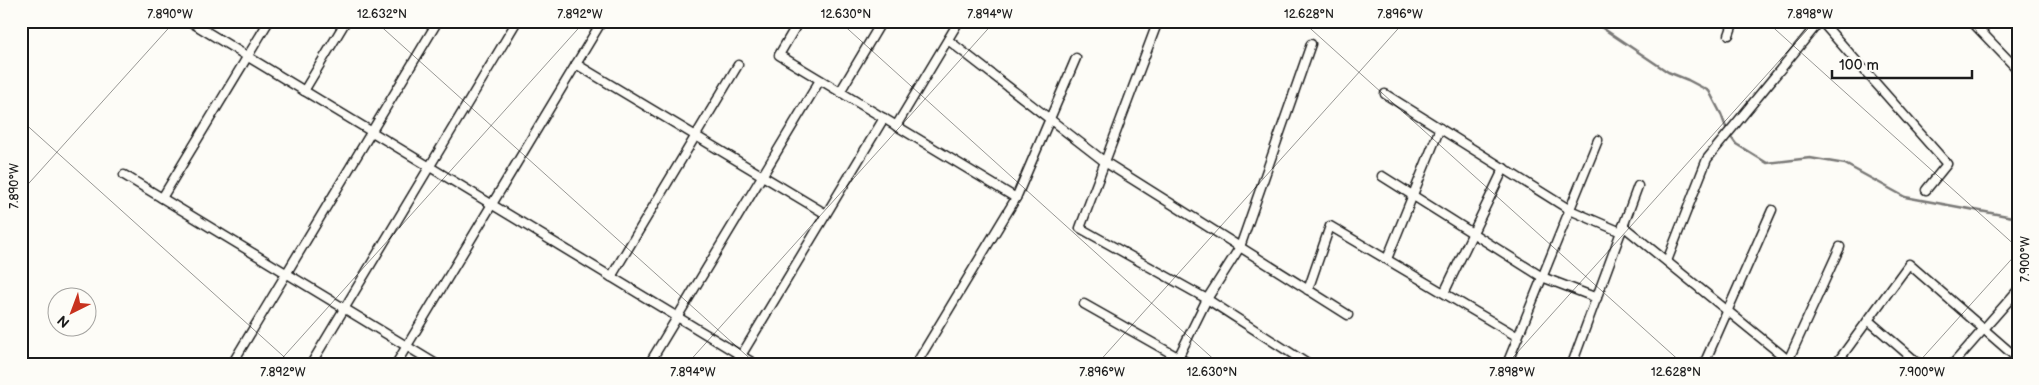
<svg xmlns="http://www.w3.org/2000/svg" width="2039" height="385" viewBox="0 0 2039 385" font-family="'Balsamiq Sans',sans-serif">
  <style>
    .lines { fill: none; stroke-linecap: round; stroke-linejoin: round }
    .stream { stroke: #797876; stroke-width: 2.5 }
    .street-casing { stroke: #1c1c1c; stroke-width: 11 }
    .street { stroke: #fdfcf7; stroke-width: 8 }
    .ticks { fill: none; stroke: #1c1c1c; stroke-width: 1; stroke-opacity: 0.45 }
    .neatline { fill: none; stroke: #1c1c1c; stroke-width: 2 }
    .ticks-label { font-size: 12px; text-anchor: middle; fill: #1c1c1c }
  </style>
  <rect width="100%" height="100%" fill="#fdfcf7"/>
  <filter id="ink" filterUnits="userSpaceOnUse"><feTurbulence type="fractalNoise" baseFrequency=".02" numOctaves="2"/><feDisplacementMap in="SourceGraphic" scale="10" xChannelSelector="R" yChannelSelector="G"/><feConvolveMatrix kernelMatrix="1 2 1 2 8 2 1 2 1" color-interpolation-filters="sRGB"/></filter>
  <g filter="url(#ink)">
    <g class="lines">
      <polyline class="stream" points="1592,21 1668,72 1688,80 1709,91 1721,114 1728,133 1736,144 1767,163 1810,158 1845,164 1905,197 2018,218"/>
      <g class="street-casing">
        <g id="street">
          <polyline points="189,21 755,364"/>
          <polyline points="799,21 779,55 1016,198"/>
          <polyline points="1158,21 1080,228 1207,299 1308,364"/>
          <polyline points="1821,21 1947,164 1926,190"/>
          <polyline points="1971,21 2018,70"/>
          <polyline points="1729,35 1734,21"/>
          <polyline points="948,40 1105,162 1348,315"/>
          <polyline points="576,64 826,214"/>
          <polyline points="304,91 346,21"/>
          <polyline points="840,92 882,21"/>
          <polyline points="1385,94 1570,210 1621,232"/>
          <polyline points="896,126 959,21"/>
          <polyline points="124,175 436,364"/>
          <polyline points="1382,176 1542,277 1597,298"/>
          <polyline points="162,198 269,21"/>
          <polyline points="1623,226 1793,364"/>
          <polyline points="1387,259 1440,128"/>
          <polyline points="1667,261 1707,159 1820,21"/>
          <polyline points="611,277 738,65"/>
          <polyline points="1308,290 1330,226 1518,337"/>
          <polyline points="1444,293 1504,168"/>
          <polyline points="1084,304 1190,364"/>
          <polyline points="1868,320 1919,364"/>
          <polyline points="1787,363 1840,247"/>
          <polyline points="232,364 438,21"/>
          <polyline points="311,364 517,21"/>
          <polyline points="396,364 602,21"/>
          <polyline points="649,364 820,80"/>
          <polyline points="736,364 884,118"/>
          <polyline points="916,364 1016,198 1076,58"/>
          <polyline points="1175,364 1207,299 1240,247 1311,44"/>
          <polyline points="1507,364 1598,140"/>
          <polyline points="1572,364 1638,186"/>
          <polyline points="1704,364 1772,210"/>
          <polyline points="1836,364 1909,264 2018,359"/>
          <polyline points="1953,364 2018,290"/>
        </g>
      </g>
      <use href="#street" class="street"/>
    </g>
  </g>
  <path class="ticks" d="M 375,21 L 756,364M 839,21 L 1219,364M 1302,21 L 1683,364M 1766,21 L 2018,248M 21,120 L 292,364M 21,192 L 175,21M 277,364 L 585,21M 687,364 L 995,21M 1097,364 L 1405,21M 1507,364 L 1815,21M 1917,364 L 2018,252"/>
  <rect width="2039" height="385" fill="none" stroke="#fdfcf7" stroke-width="55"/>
  <g transform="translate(72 312) rotate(222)"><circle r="24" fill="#fdfcf7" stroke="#a3a29f"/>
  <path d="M0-4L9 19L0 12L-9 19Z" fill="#c8321e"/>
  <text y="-8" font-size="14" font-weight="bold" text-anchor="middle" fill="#1c1c1c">N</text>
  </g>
  <path d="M1832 70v8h140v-8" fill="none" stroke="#1c1c1c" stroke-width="2.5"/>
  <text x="1839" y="70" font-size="15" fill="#1c1c1c" stroke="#fdfcf7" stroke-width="4" paint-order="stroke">100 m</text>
  <rect x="28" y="28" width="1984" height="330" class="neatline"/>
  <g class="ticks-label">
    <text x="170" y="18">7.890°W</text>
    <text x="382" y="18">12.632°N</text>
    <text x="580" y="18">7.892°W</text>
    <text x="846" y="18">12.630°N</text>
    <text x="990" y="18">7.894°W</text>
    <text x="1309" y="18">12.628°N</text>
    <text x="1400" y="18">7.896°W</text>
    <text x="1810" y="18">7.898°W</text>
    <text transform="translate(14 186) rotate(-90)" y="4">7.890°W</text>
    <text transform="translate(2025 259) rotate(-90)" y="4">7.900°W</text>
    <text x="283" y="376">7.892°W</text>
    <text x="693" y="376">7.894°W</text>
    <text x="1102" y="376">7.896°W</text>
    <text x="1212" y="376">12.630°N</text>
    <text x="1512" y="376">7.898°W</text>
    <text x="1676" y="376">12.628°N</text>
    <text x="1922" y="376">7.900°W</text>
  </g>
</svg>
